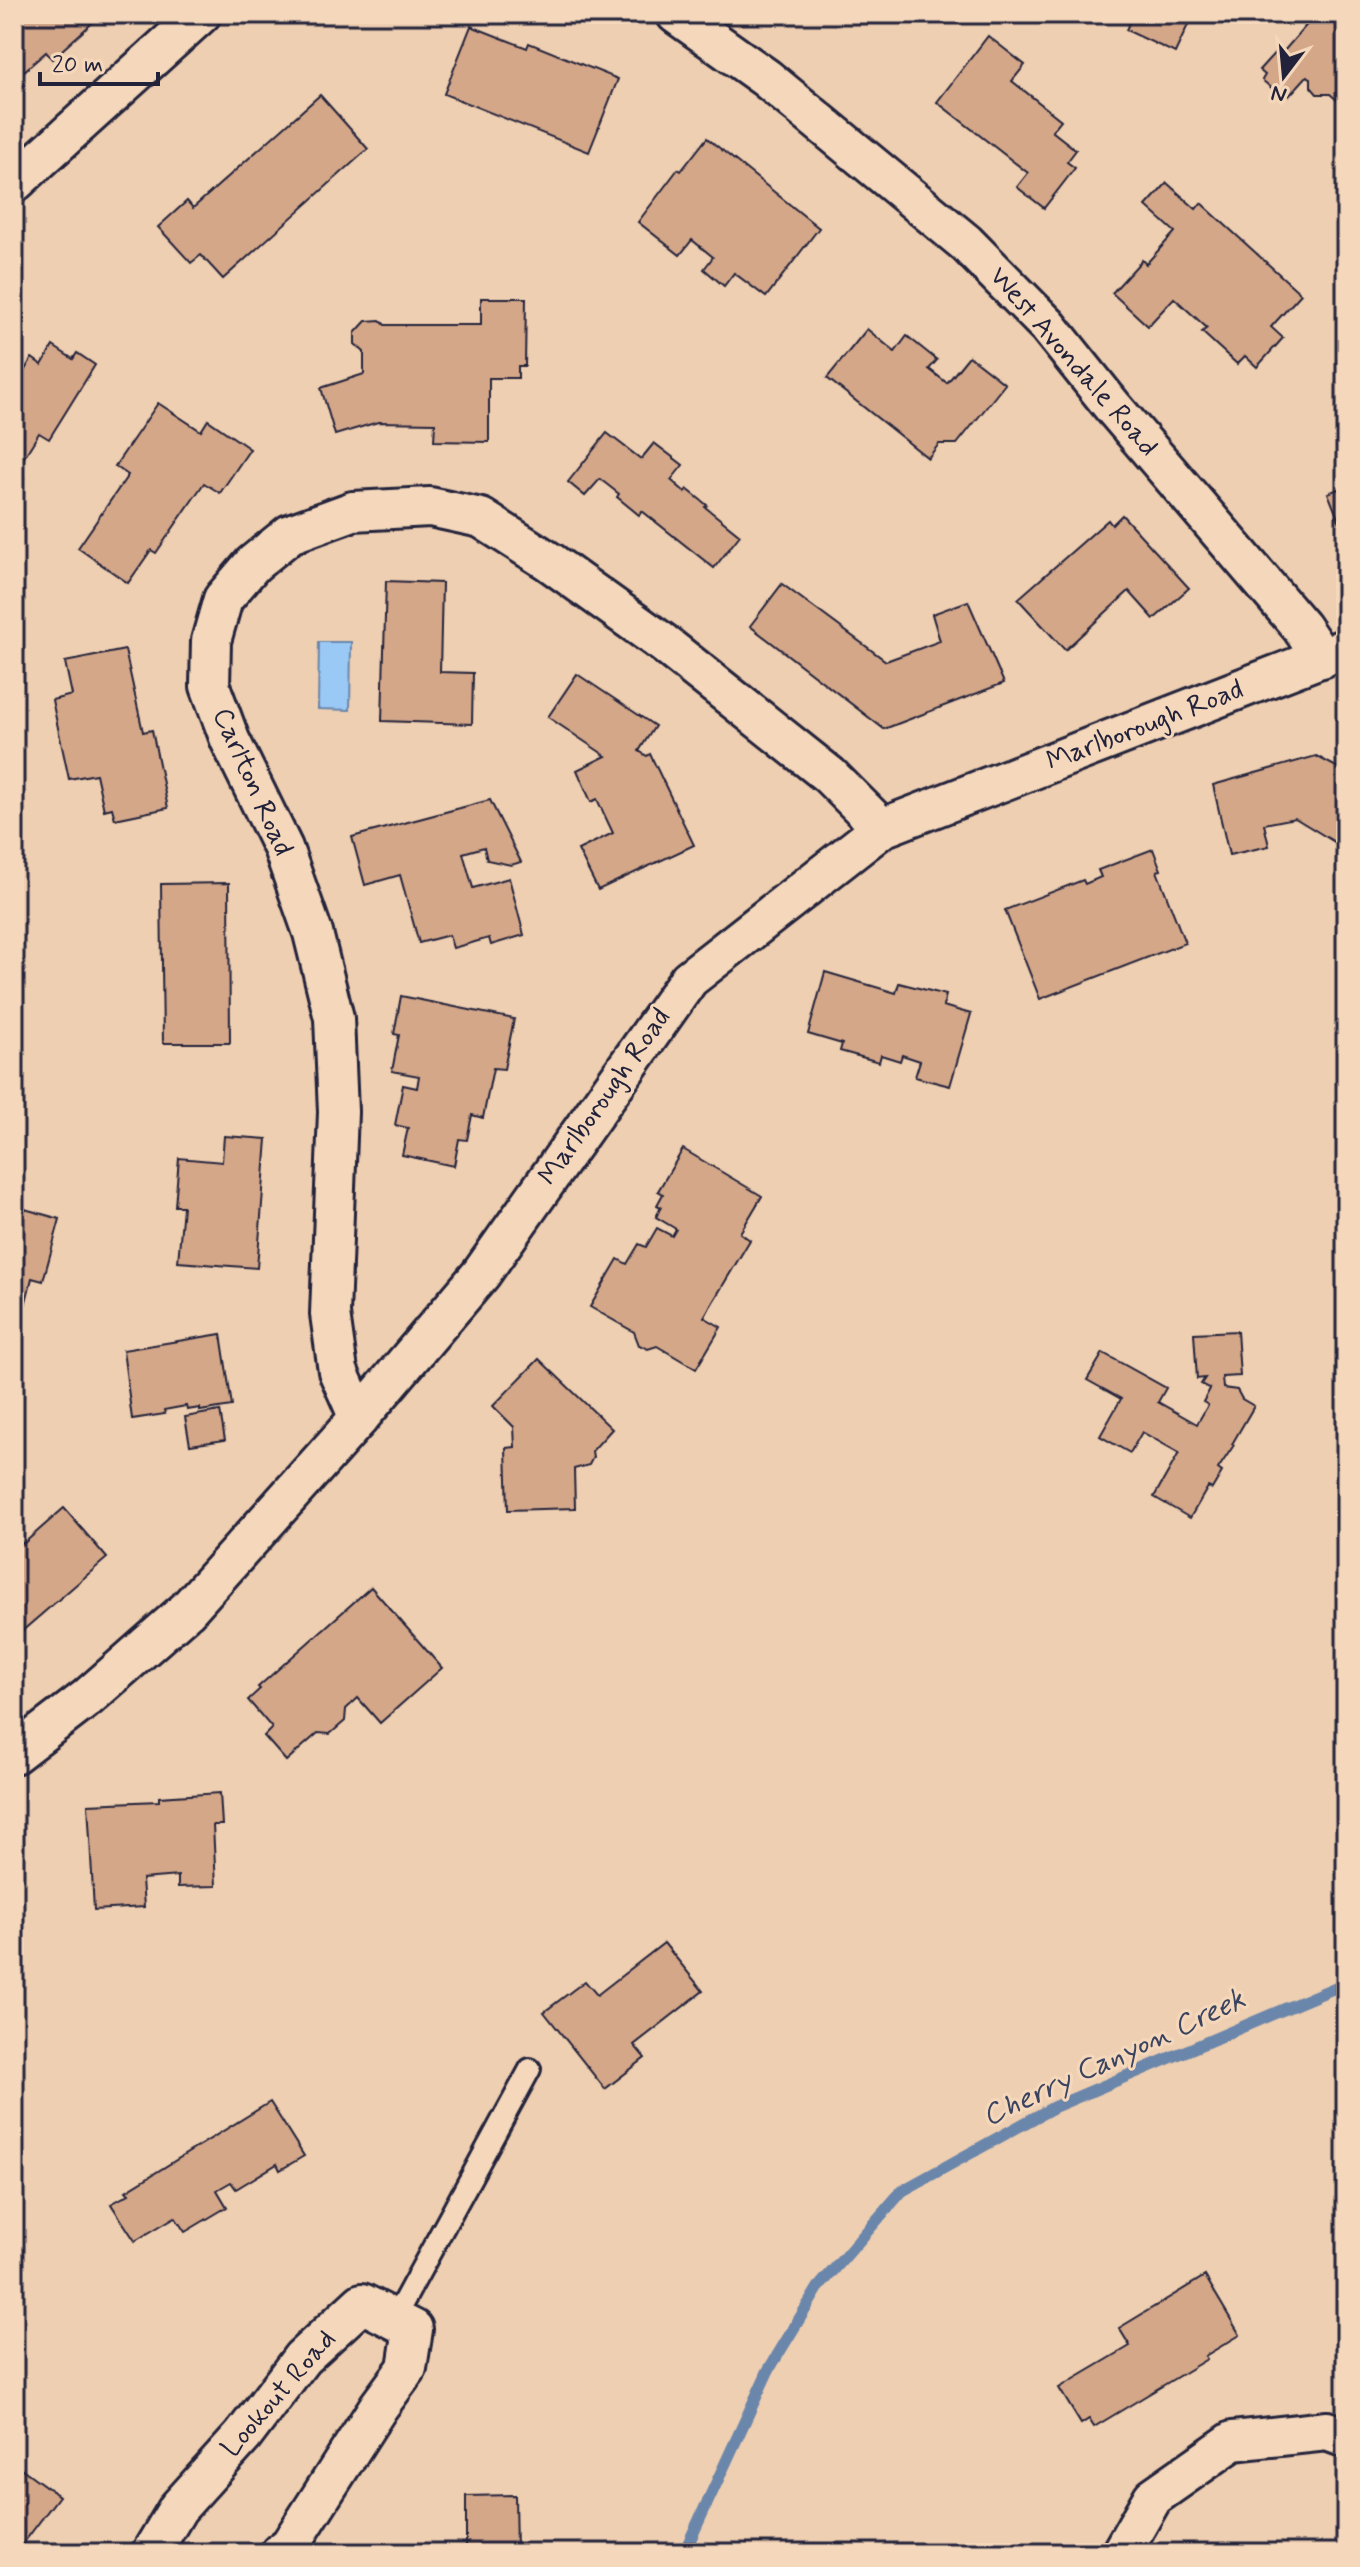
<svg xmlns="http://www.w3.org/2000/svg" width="1360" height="2567" viewBox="0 0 1360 2567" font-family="Mynerve,sans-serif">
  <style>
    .water { fill: #9ac9f5; stroke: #6a86ab; stroke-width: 2 }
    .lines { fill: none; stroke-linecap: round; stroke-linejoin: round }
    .stream { stroke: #6a86ab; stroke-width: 12 }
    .building { fill: #d5a789; stroke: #22223b; stroke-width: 2 }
    .service-casing { stroke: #22223b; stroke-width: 26 }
    .minor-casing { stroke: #22223b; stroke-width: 44 }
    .service { stroke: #f5d8bb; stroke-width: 20 }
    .minor { stroke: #f5d8bb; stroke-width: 38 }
    .labels { text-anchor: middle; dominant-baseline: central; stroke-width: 6; stroke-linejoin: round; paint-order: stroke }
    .street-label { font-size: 28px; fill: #22223b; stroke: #f5d8bb }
    .water-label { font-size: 30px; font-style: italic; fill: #3a4360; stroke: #f5d8bb }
  </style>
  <rect width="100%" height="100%" fill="#efcfb1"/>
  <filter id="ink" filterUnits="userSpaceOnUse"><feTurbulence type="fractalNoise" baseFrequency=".0125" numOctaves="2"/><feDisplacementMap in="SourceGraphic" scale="16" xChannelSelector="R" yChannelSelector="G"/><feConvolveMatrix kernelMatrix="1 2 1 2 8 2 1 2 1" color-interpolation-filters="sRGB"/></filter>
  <g filter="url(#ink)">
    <polygon class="water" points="319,642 351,642 350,710 318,709"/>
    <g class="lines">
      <polyline class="stream" points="684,2553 768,2371 818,2288 902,2191 1054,2107 1346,1983"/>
    </g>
    <g class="building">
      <polygon points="14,14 96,14 99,17 52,59 46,52 14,80"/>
      <polygon points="1133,14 1193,14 1175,53 1126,30"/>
      <polygon points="1316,14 1346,14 1346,108 1330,94 1317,94 1311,87 1311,78 1307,76 1289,96 1284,91 1280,95 1262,80 1265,75 1259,70 1279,48 1284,51"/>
      <polygon points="471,26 527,48 529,43 618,79 589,152 444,94"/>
      <polygon points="988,36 1025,65 1012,81 1061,120 1052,131 1076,150 1067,162 1075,168 1044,208 1017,187 1028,173 937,102"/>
      <polygon points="320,95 368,149 223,279 201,255 191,263 158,227 187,201 193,208"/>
      <polygon points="707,138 819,228 766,297 734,273 724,286 704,269 713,257 692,240 680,255 638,222 678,169 681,171"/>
      <polygon points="1167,183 1196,209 1201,203 1301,294 1271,327 1283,338 1257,367 1245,356 1237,364 1202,332 1207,328 1174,298 1148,326 1112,293 1142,260 1146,264 1175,232 1146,206"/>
      <polygon points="481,298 526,298 525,366 518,366 518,378 489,378 489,442 434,441 435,423 378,422 335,435 321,388 364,374 364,352 355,344 355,333 366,321 380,320 385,325 481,325"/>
      <polygon points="867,329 895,352 907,336 937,360 929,369 947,383 969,356 1005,384 957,444 939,444 928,458 827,378"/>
      <polygon points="53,346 73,359 77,353 95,365 49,439 39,433 15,472 24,478 14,494 14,388 32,358 42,365"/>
      <polygon points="158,403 201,431 208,420 250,449 220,493 204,483 156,553 151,550 128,583 78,548 128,475 115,466"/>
      <polygon points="607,433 641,459 654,443 683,465 671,480 685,492 687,489 707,505 705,507 740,535 714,568 642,511 639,515 617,497 619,494 600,479 585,496 568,482"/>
      <polygon points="1346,486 1346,530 1343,531 1328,493"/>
      <polygon points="1122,515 1189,588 1154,619 1129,591 1065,650 1018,599 1108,520 1112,525"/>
      <polygon points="386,581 442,583 440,672 473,673 472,724 382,721"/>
      <polygon points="782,584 886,661 940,641 932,614 968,601 1004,683 884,729 750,626"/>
      <polygon points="125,650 143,732 152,730 168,808 115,819 112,808 104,810 96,774 69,779 52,700 72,695 65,662"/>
      <polygon points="577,674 655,726 639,751 647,756 650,754 694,845 598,890 578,850 613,833 597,799 591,802 577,770 606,756 548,717"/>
      <polygon points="1316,756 1346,772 1346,849 1295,818 1264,824 1269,846 1229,855 1213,785"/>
      <polygon points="490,800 521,862 511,865 487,860 484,847 463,853 473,888 509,878 524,935 491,945 489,938 453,948 449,935 419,943 400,875 365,885 352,837"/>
      <polygon points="1153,849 1161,870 1157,871 1185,943 1040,999 1005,910 1083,880 1085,884 1101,877 1098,870"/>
      <polygon points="229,883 230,1043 163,1043 161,884"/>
      <polygon points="825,972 896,993 899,983 946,995 943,1006 971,1014 950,1086 915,1077 920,1061 902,1055 900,1061 881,1055 879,1062 840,1051 842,1044 808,1034"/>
      <polygon points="401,996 514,1019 504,1069 493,1068 483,1118 472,1115 467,1140 459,1139 454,1166 402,1155 408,1128 395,1125 403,1085 417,1088 419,1076 392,1071 399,1035 394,1034"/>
      <polygon points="224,1136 267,1139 257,1268 178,1262 183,1206 175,1206 179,1158 222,1162"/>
      <polygon points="683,1149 762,1196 740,1233 750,1240 704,1317 721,1327 696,1369 657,1346 648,1349 639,1345 634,1332 590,1307 618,1259 627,1264 639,1244 646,1247 657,1228 672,1236 676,1229 656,1217 661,1207 657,1205 663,1194 658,1191"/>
      <polygon points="14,1206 60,1219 43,1281 32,1278 20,1325 14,1324"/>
      <polygon points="1237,1331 1240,1376 1222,1377 1223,1388 1237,1390 1242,1399 1254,1406 1232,1444 1234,1445 1218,1469 1222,1472 1212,1489 1208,1487 1190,1518 1154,1497 1179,1453 1142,1432 1130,1453 1100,1436 1121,1399 1087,1380 1103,1353 1166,1388 1158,1402 1197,1424 1208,1405 1203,1402 1210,1389 1201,1384 1205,1378 1197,1379 1194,1333"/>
      <polygon points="221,1334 232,1406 200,1411 200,1408 187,1410 186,1406 164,1410 165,1414 132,1419 123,1350"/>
      <polygon points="539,1359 612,1429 592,1451 593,1457 589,1465 574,1469 575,1508 508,1510 506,1448 515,1447 514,1427 493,1406"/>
      <polygon points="220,1411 225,1440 190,1445 185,1417"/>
      <polygon points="64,1508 107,1558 14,1638 14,1533 23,1544"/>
      <polygon points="371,1587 442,1668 380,1723 358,1698 346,1709 345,1721 330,1734 318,1733 286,1761 264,1736 272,1728 248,1700 260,1689 258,1687"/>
      <polygon points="220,1793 222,1825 213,1825 216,1886 178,1887 178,1876 142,1879 144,1907 94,1910 88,1804 159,1801 159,1797"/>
      <polygon points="664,1943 703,1991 634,2045 645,2058 605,2089 544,2012 585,1981 597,1995"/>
      <polygon points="270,2102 304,2156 280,2170 277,2164 236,2189 231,2182 217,2190 227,2207 185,2232 175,2217 135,2241 111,2204 129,2194 126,2191"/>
      <polygon points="1205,2276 1240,2335 1205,2356 1207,2359 1094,2427 1089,2419 1081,2424 1059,2388 1130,2346 1119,2328"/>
      <polygon points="14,2463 59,2496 16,2553 14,2553"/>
      <polygon points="515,2495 516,2553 466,2553 466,2496"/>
    </g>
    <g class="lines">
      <g class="service-casing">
        <polyline id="service" points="394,2319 530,2069"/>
      </g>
      <g class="minor-casing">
        <g id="minor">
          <polyline points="676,14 766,78 966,243 1048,326 1112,406 1301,627 1322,658"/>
          <polyline points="14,183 201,14"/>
          <polyline points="359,1418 338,1371 330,1314 338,1112 334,1018 313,933 283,848 230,740 210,686 211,641 223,599 253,564 290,534 353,511 430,507 481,518 550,562 663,643 829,775 882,828"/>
          <polyline points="14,1754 87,1698 187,1610 359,1418 481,1274 689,979 882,828 1346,648"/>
          <polyline points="151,2553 178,2508 243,2436 302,2358 362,2303 413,2329 407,2368 379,2406 290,2545 280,2553"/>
          <polyline points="1121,2553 1153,2497 1233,2441 1327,2431 1346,2438"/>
        </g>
      </g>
      <use href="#service" class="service"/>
      <use href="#minor" class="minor"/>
    </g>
  </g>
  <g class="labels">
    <g class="street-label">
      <text transform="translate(1073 362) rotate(49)">West Avondale Road</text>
      <text transform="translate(1145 726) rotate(-21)">Marlborough Road</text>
      <text transform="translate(252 782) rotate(66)">Carlton Road</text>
      <text transform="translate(605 1097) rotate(-55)">Marlborough Road</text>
      <text transform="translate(279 2394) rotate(-49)">Lookout Road</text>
    </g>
    <g class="water-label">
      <text transform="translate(1114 2058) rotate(-25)">Cherry Canyon Creek</text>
    </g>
  </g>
  <rect width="1360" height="2567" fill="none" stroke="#f5d8bb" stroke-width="48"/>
  <rect x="24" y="24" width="1312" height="2519" fill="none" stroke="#22223b" stroke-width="3" filter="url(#ink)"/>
  <g transform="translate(1284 76) rotate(196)" stroke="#f5d8bb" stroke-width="6" paint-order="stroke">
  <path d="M0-6L14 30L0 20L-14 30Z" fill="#22223b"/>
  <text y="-12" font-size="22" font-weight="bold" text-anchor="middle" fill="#22223b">N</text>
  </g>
  <path d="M40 72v12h118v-12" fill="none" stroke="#22223b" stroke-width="4"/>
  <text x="52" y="72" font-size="24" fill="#22223b" stroke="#f5d8bb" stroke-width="6" paint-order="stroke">20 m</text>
</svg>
